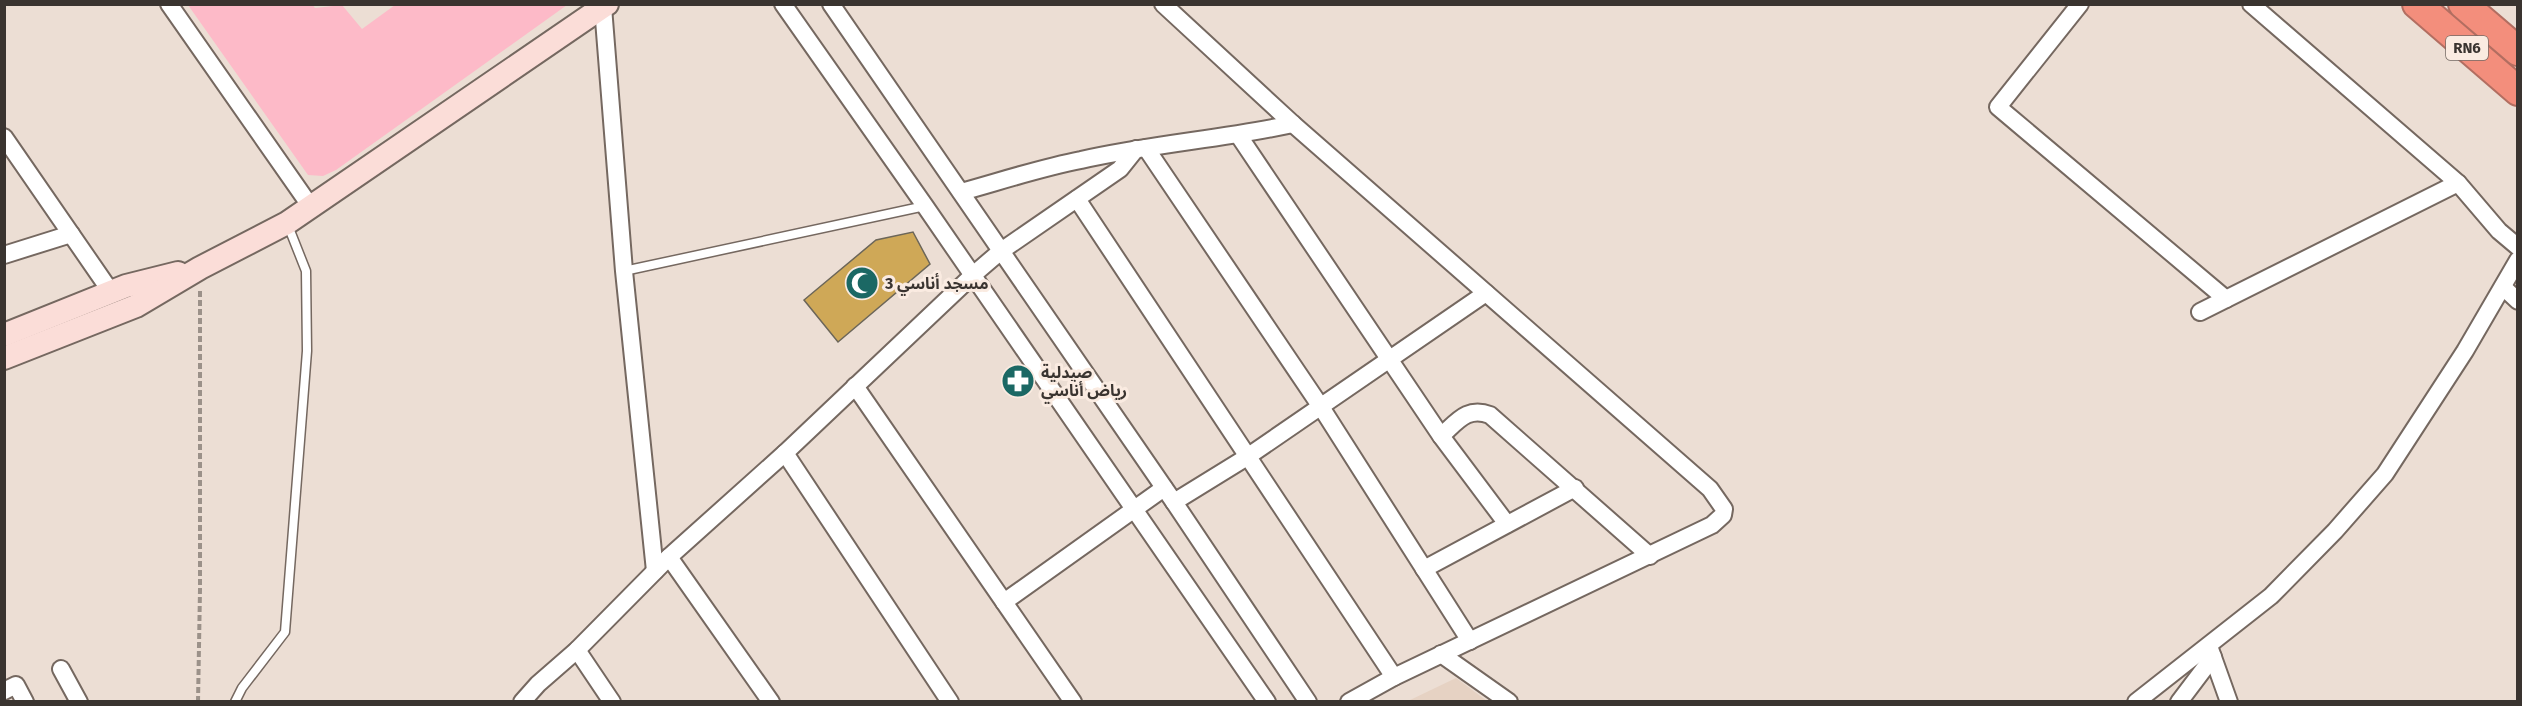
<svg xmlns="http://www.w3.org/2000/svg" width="2522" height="706" viewBox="0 0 2522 706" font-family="'Fira Sans','Noto Sans Arabic',sans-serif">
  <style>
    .built { fill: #e6d2c3 }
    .green { fill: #fdbac8 }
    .building { fill: #cfa857; stroke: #6c6659; stroke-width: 1.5 }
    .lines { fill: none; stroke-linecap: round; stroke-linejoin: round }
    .lane-casing { stroke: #756860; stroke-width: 11 }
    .street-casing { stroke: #756860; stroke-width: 20 }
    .secondary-casing { stroke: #756860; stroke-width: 26 }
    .highway-casing { stroke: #b26e61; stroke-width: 32 }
    .path { stroke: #9b9189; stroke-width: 4; stroke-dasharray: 6 3; stroke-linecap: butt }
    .lane { stroke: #fff; stroke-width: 8 }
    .street { stroke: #fff; stroke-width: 16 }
    .secondary { stroke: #fbddd8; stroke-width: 22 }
    .highway { stroke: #f38e7c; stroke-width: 28 }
    .labels { text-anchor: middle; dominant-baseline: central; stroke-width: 6; stroke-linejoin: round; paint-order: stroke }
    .shield { fill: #faebe1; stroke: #746b65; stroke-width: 1.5 }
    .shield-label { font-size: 15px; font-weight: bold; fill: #3a3430 }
    .poi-label { font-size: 16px; font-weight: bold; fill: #3a3430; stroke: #faebe1; text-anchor: start }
  </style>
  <rect width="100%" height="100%" fill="#ecded4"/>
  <polygon class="built" points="1456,678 1487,701 1408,701"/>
  <polygon class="green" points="312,4 315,8 342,5 362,29 395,5 567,5 336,170 323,176 308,175 188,5"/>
  <polygon class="building" points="913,232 930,264 838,342 804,300 876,240"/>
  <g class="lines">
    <g class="lane-casing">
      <g id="lane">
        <polyline points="624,271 925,206"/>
        <polyline points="235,702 242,688 285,632 307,351 306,271 287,223"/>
      </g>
    </g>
    <g class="street-casing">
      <g id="street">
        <polyline points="169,4 311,207"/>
        <polyline points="783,4 925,206 1267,702"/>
        <polyline points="831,4 1174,502 1308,702"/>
        <polyline points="1163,4 1293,124 1710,489 1724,509 1723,515 1712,525 1394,677 1349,702"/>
        <polyline points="2080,4 1998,107 2226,299"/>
        <polyline points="2251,4 2458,183 2499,231 2518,247"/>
        <polyline points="603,7 624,271 655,571"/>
        <polyline points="1239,136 1441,436 1507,524"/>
        <polyline points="4,137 111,292"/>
        <polyline points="1146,148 1321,407 1470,641"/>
        <path d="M 961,192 C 1001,181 1040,168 1081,160 C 1151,144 1223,139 1293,124"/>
        <polyline points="1077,199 1394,677"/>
        <polyline points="4,255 71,234"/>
        <polyline points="2503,287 2518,301"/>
        <polyline points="2200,312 2458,183"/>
        <polyline points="855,386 1073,702"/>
        <path d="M 1441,436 C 1457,422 1467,406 1490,415 L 1650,556"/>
        <polyline points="785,453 950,702"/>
        <polyline points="1174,502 1247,457 1486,293"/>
        <polyline points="669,557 771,702"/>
        <polyline points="1424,569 1575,488"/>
        <polyline points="1004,602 1164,488"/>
        <polyline points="2209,646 2229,702"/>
        <polyline points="577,650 612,702"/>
        <polyline points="1441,654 1509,702"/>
        <polyline points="61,669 79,702"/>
        <polyline points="4,691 16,685 25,702"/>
        <polyline points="522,702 538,684 577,650 669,557 785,453 973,275 1001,251 1120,169 1136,149"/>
        <polyline points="2136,702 2271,596 2335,531 2385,474 2465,351 2518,260"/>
        <polyline points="2179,702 2213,657"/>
      </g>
    </g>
    <g class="secondary-casing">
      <g id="secondary">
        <polyline points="4,335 126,286 178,273"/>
        <polyline points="4,358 136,306 200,268 287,223 607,4"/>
      </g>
    </g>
    <g class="highway-casing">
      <g id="highway">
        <polyline points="2417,4 2518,91"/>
        <polyline points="2463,4 2518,51"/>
      </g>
    </g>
    <polyline class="path" points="198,702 200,590 200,290"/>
    <use href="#lane" class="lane"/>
    <use href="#street" class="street"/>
    <use href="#secondary" class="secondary"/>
    <use href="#highway" class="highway"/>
  </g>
  <defs>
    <g id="mosque-disc" transform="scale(1.725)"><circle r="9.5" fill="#1b6864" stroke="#faebe1"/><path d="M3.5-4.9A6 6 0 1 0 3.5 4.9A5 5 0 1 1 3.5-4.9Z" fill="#fff"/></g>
    <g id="pharmacy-disc" transform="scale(1.725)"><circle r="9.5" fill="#1b6864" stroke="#faebe1"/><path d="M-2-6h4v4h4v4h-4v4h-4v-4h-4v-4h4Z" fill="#fff"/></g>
  </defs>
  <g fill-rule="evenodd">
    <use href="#mosque-disc" x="862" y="283"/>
    <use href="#pharmacy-disc" x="1018" y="381"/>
  </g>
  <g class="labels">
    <rect class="shield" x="2446" y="36" width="42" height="24" rx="4.5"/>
    <g class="shield-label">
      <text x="2467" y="48">RN6</text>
    </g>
    <g class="poi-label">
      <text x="885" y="283">مسجد أناسي 3</text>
      <text x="1041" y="372">صيدلية<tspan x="1041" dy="18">رياض أناسي</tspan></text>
    </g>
  </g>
  <rect width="2522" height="706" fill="none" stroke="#3a3430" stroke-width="12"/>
</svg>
